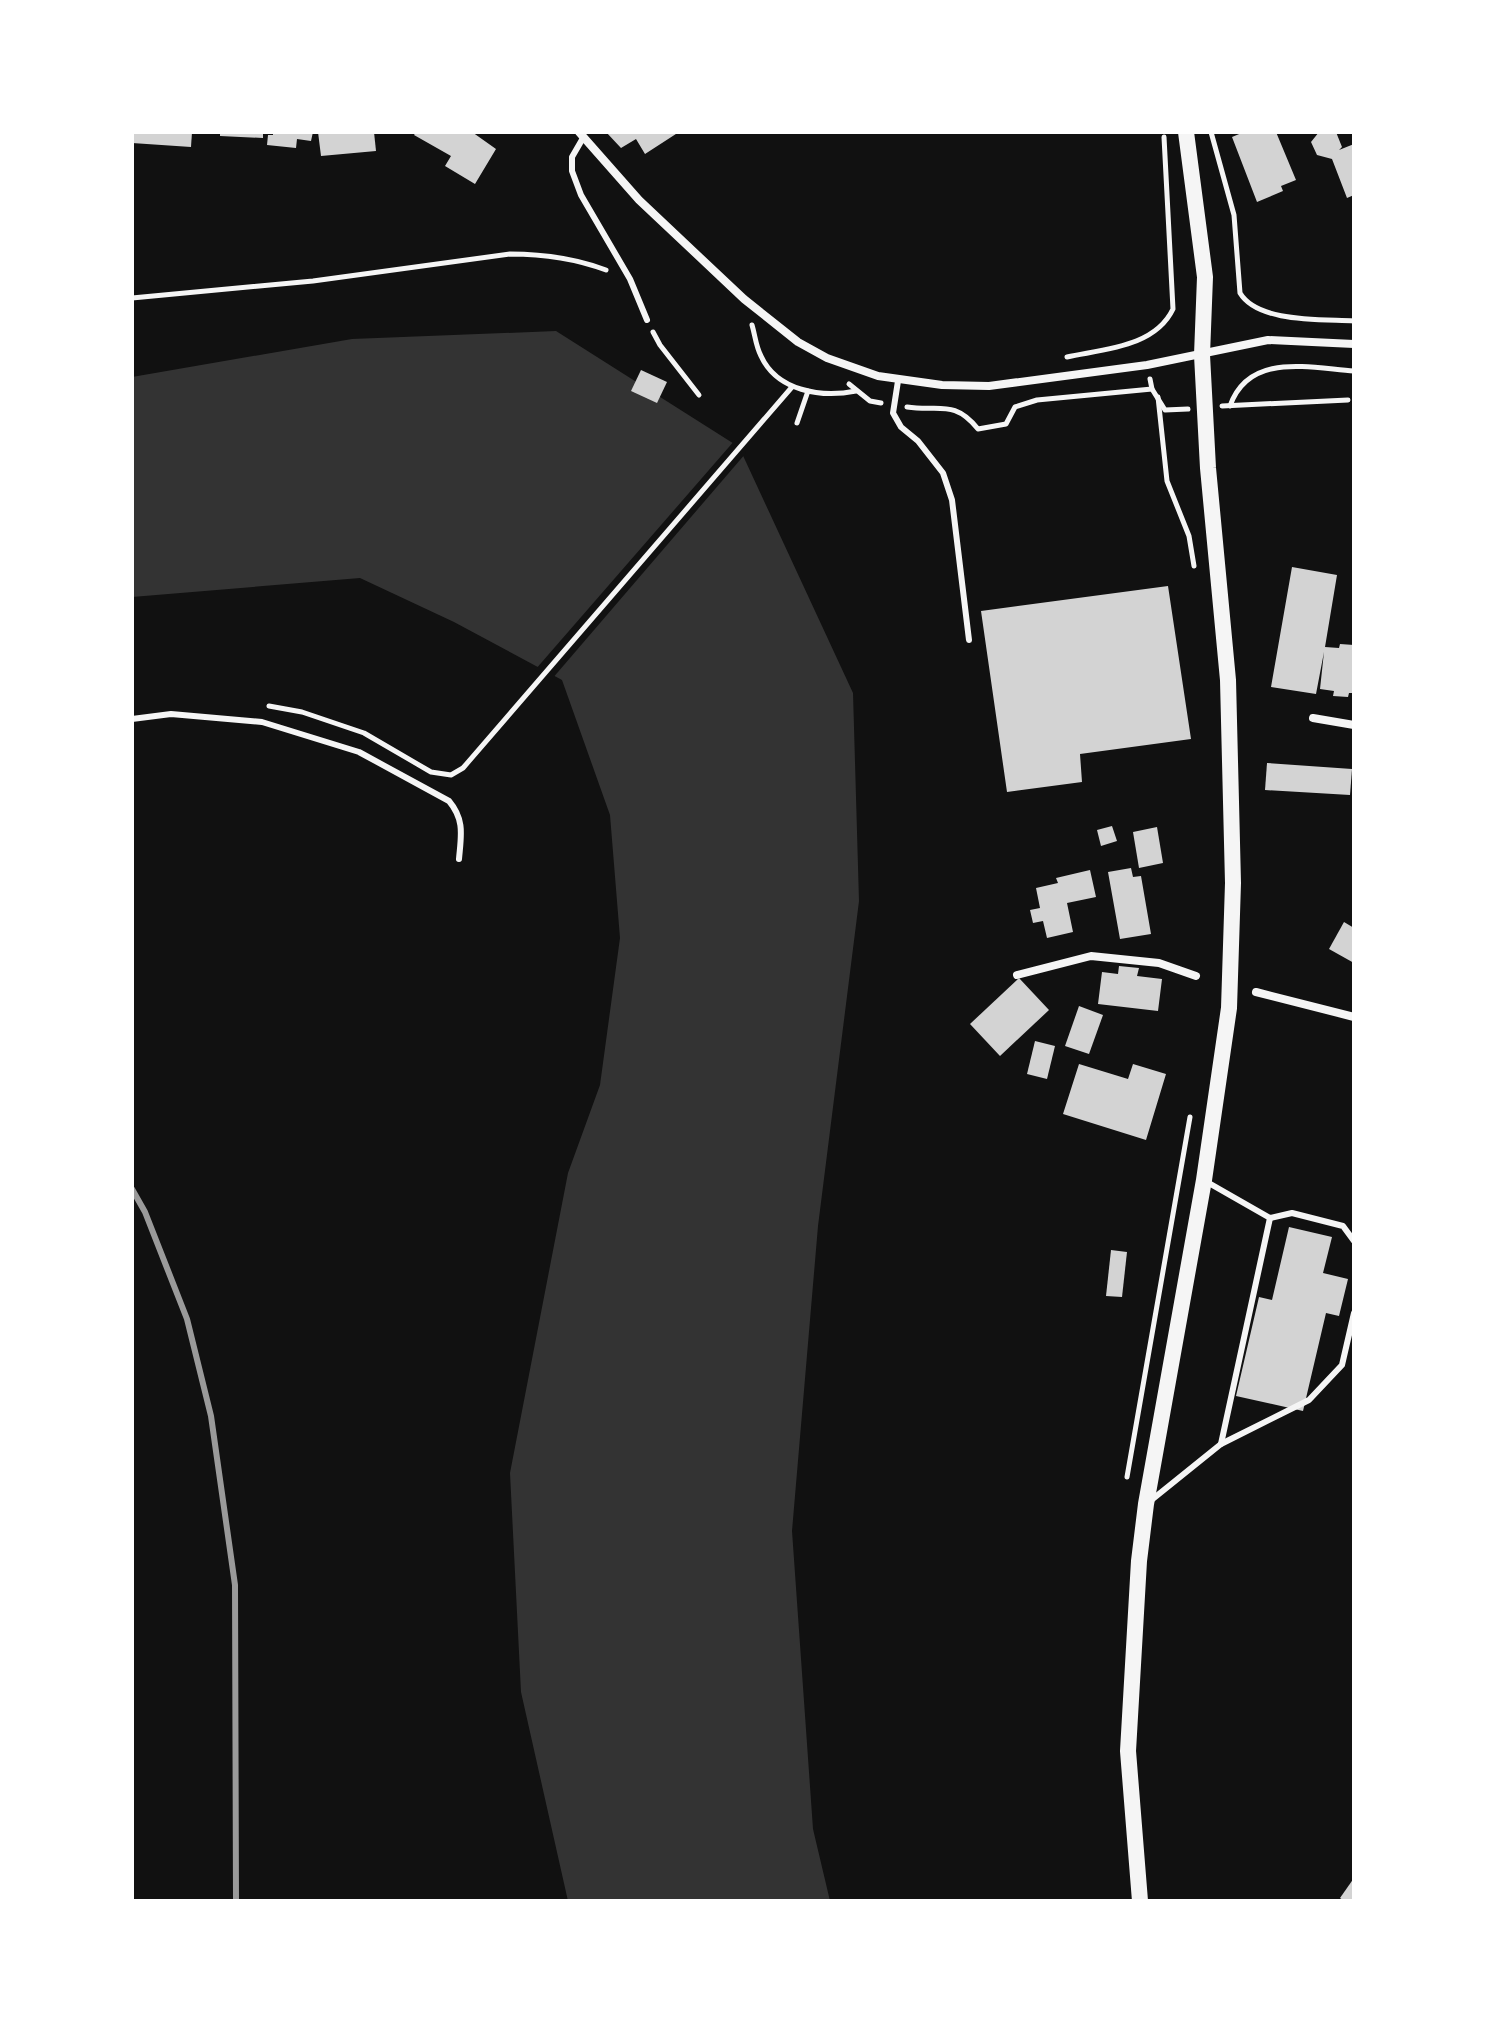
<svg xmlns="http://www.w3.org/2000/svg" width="1486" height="2033" viewBox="0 0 1486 2033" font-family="'Zilla Slab',serif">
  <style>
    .water { fill: #333 }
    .pier { fill: #111 }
    .building { fill: #d3d3d3 }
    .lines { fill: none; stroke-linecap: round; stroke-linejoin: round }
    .path { stroke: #f5f5f5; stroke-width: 5 }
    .service { stroke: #f5f5f5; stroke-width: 6 }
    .minor { stroke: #f5f5f5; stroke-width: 8 }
    .secondary { stroke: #f5f5f5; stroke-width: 16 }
    .rail { stroke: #9a9a9a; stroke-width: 6 }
  </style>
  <rect width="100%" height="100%" fill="#111"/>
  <polygon class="water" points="556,331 739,447 853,693 859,901 818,1226 792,1531 813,1829 830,1901 568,1901 521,1692 510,1473 568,1173 600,1085 620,938 610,815 562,680 454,622 360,578 132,597 132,377 352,339"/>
  <polygon class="pier" points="735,440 742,444 746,453 552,679 535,670"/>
  <g class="building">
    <polygon points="133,132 192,132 191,147 132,143"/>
    <polygon points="220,132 263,132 263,138 220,136"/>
    <polygon points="273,132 313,132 311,141 297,139 296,148 267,145 268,135 273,135"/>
    <polygon points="318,132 374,132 376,151 321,156"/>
    <polygon points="416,132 472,132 496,149 475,184 445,166 451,156 414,135"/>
    <polygon points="606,132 679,132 645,154 636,139 621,148"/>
    <polygon points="1244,132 1276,132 1296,180 1281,186 1283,191 1257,202 1232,137"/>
    <polygon points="1319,132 1336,132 1342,147 1339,150 1354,144 1354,195 1347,198 1332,159 1317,155 1311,142"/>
    <polygon points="641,370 667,382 657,403 631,391"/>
    <polygon points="1292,567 1337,575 1325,647 1339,648 1340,644 1354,645 1354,693 1349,693 1348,697 1333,696 1334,691 1320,689 1324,652 1316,694 1271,687"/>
    <polygon points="1168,586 1191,739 1080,754 1082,782 1007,792 981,611"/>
    <polygon points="1267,763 1352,769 1350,795 1265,790"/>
    <polygon points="1112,826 1117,841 1101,846 1097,830"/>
    <polygon points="1157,827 1163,863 1139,868 1133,832"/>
    <polygon points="1131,868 1133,877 1141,876 1151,934 1120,939 1108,872"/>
    <polygon points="1090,870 1096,897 1067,903 1073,932 1047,938 1043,921 1033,923 1030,910 1040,908 1036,888 1058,883 1056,878"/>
    <polygon points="1344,922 1354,928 1354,963 1329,949"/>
    <polygon points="1119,966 1139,968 1137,976 1162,979 1158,1011 1098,1004 1102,972 1118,974"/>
    <polygon points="1019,978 1049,1010 1000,1056 970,1024"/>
    <polygon points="1079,1006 1103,1015 1089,1054 1065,1046"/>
    <polygon points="1035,1041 1055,1046 1047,1079 1027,1074"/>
    <polygon points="1079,1064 1128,1079 1133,1064 1166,1074 1146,1140 1063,1114"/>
    <polygon points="1289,1227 1332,1237 1323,1273 1348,1279 1339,1316 1326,1313 1303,1411 1236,1396 1259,1297 1272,1300"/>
    <polygon points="1111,1250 1127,1252 1122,1297 1106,1296"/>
    <polygon points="1354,1878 1354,1901 1344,1901 1340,1898"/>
  </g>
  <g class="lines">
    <g class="path">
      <path d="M 1211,132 L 1234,215 L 1240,293 C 1258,323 1322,319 1354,321"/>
      <path d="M 132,298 L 313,281 L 510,254 C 544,254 574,258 606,270"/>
      <path d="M 752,325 C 755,335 756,347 761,356 C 777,391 821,398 856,391"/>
      <polyline points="653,332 660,345 699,395"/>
      <path d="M 1067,357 C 1104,349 1155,347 1173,309 L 1164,137"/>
      <polyline points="1150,379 1152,389 1165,410 1188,409"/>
      <polyline points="849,384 870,401 881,403"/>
      <polyline points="1158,397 1167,481 1189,536 1194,566"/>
      <polyline points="1222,406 1348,400"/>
      <path d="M 1230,406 C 1249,352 1309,368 1354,371"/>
      <path d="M 907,407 C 939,412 954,399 978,429 L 1006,424 L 1015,407 L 1037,400 L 1152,389"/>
      <polyline points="797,423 808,391"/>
      <polyline points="269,706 302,712 364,733 431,772 451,775 463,768 792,387"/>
      <polyline points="1127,1477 1190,1117"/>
    </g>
    <g class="service">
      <polyline points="583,138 572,157 572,171 581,195 630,279 647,320"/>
      <polyline points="898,381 893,413 901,427 918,441 943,473 952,500 969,640"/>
      <path d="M 132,719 L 171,714 L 262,722 L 359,752 L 449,801 C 465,820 461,836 459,859"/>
      <polyline points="1270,1218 1292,1213 1343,1226 1354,1241"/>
      <polyline points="1221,1444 1309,1400 1342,1365 1354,1313"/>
      <polyline points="1149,1502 1221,1444 1270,1218 1207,1182"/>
    </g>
    <g class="minor">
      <polyline points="579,132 639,200 744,299 798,342 827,358 878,376 942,385 989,386 1147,365 1268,340 1354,344"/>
      <polyline points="1313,718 1354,725"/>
      <polyline points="1017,975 1091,956 1159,963 1196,976"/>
      <polyline points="1256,992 1354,1017"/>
    </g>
    <polyline class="secondary" points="1140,1901 1128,1751 1139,1561 1146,1504 1204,1180 1229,1008 1233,883 1228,680 1208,468 1202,355 1205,277 1186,132"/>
    <polyline class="rail" points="132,1189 145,1212 187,1319 211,1416 235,1585 236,1901"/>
  </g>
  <rect width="1486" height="2033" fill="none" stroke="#ffffff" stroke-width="268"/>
</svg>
